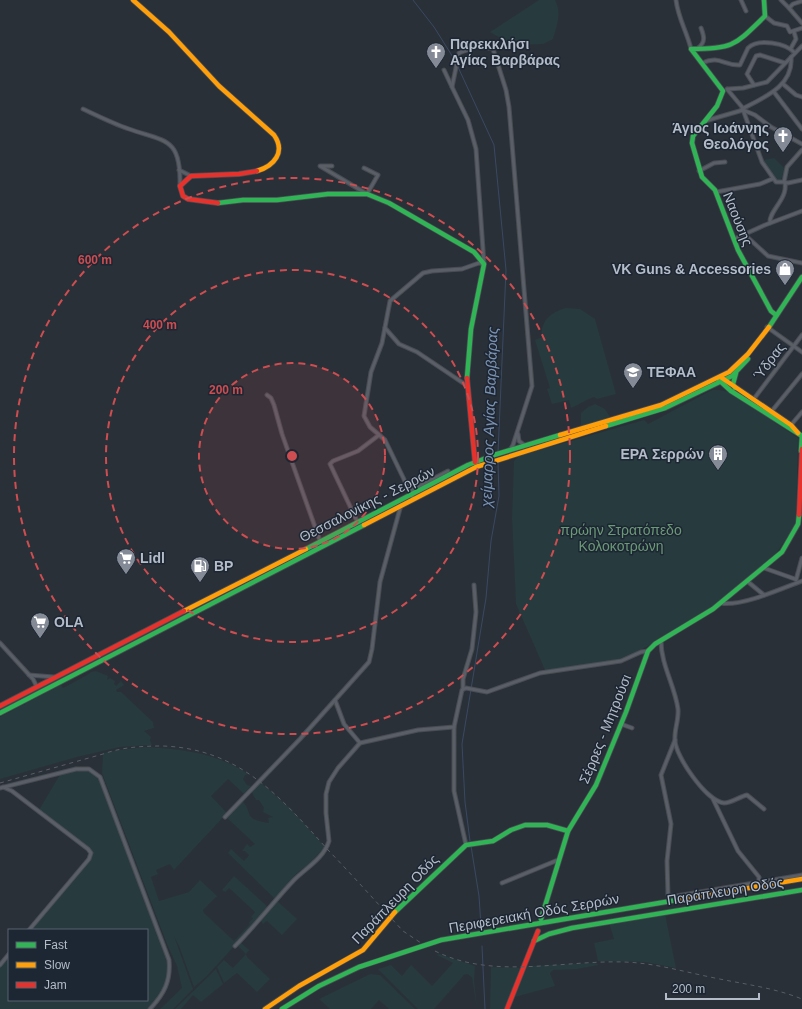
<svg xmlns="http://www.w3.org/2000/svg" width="802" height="1009" viewBox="0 0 802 1009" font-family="Arial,sans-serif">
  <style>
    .green { fill: #273a3e }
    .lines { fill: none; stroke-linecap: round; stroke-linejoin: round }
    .stream { stroke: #384963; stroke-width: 1 }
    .street-casing { stroke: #484c53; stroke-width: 5 }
    .fast-casing { stroke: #484c53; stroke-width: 6 }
    .slow-casing { stroke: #484c53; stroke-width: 6 }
    .jam-casing { stroke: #484c53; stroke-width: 6 }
    .street { stroke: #5a5e66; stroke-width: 3 }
    .fast { stroke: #30b455; stroke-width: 4.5 }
    .slow { stroke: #ff9f0a; stroke-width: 4.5 }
    .jam { stroke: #e5322d; stroke-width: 4.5 }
    .rail { stroke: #595d64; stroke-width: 1; stroke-dasharray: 4 4; stroke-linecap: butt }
    .ring { fill: none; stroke: #ce4d50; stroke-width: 2; stroke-dasharray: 7 5 }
    .labels { text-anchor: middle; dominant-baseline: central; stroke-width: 3; stroke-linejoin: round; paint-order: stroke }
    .poi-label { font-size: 14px; font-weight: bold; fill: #b4bcc9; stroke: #1d2633; text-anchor: start }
    .street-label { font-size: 14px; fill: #b4bcc9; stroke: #1d2633 }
    .park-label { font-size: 14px; fill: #6b9a76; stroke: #1d2633 }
    .water-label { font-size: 15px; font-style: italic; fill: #7c92b1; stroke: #1d2633 }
    .centre { fill: #ce4d50; stroke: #1d2633; stroke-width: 2 }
    .ring-label { font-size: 12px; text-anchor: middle; font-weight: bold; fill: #ce4d50; stroke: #1d2633; stroke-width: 3; stroke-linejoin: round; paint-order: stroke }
  </style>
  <rect width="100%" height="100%" fill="#2a3038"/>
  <g class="green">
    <path d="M 539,0 L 555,0 C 562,13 557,25 553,39 L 543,44 L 512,45 L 490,32 Z"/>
    <path d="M 774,158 L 785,169 C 784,176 783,180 775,181 L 764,160 Z"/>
    <path d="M 566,308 L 580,309 L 595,319 L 616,394 L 597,399 L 594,397 C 585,400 579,405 571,408 L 569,400 L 552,404 L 547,389 L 550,388 L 535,340 L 542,337 C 540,321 551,312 566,308 Z"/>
    <polygon points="712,390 720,390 728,392 798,438 796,524 775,555 710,609 648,646 631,655 612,661 545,670 516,604 512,518 514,461 519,456 644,420 648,424"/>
    <polygon points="595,404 605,409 610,417 581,426 581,413 588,407"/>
    <polygon points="96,671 108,676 107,680 110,678 115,681 114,684 116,686 121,681 124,685 116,690 117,692 121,692 153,722 154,728 144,731 151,737 150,740 152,745 120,747 77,757 0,779 0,717 61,685 63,688 89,674 91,672"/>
    <path d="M 145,747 C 182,749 217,753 248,774 L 245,775 L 243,779 L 247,785 L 251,786 L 244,794 L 228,779 L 211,796 L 227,813 L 174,870 L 170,864 L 156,870 L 158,874 L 151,877 L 159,901 L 189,892 L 200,880 L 217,896 L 203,910 L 204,913 L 234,941 L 250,924 L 249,923 L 253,918 L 251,917 L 255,912 L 229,888 L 225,892 L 222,890 L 234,876 L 269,908 L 206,977 L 194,987 L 179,946 L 174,936 L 193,989 L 173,1009 L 160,1009 L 182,988 L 177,966 L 167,944 L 102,773 L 103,753 L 119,750 Z"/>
    <path d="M 76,770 L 88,770 L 99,778 L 167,959 C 170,981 161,994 147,1009 L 0,1009 L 0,966 L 9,955 L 9,1000 L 147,1000 L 147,930 L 30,930 L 90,859 L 91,852 L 39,810 L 61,773 Z"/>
    <path d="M 259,781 L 291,809 L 325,847 L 310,863 L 296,874 L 277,898 L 274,898 L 228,853 L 231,849 L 244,861 L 249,855 L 245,851 L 242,851 L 247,844 L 250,847 L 255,844 L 227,818 L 242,801 C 254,813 242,819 269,823 L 268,818 L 273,817 L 263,812 L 264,808 L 259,800 L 256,800 L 251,791 Z"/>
    <polygon points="277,901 297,919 282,935 267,921 263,924 261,921"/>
    <polygon points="665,914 676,968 645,962 598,961 594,943 614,939 609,923"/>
    <polygon points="240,942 249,950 246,954 247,957 270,979 257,992 237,973 224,983 217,967 224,960 233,968 246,954 238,946"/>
    <polygon points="439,954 475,966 474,980 477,1009 472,977 467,974 464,975 434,1009 418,1009 378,969 391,965 402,976 411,965 432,986 453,963 437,955"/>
    <polygon points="595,963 599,965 577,969 553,970 550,973 555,986 515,997 525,967 529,966"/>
    <polygon points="491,967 520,968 505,1009 490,1009"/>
    <polygon points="216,969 223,984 201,1002 193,995 181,1009 175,1009"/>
    <polygon points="370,974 380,975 415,1009 389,1009 379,1000 371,1009 330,1009 319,999"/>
  </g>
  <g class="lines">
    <g class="stream">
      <polyline points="413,0 434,27 456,62"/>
      <polyline points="458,67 494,145 506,270 498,453"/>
      <polyline points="470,841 465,802 462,744 486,598 491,541 499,496 498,462"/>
      <polyline points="471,846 479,896 481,926"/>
      <polyline points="482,946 485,1009"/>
    </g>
    <g class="street-casing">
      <g id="street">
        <path d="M 676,0 C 678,18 687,32 691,49"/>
        <polyline points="741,0 746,11"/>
        <polyline points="781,0 789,8"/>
        <polyline points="802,1 793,4 789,8 802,23"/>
        <polyline points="765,16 774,23 787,26 790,32 802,28"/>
        <path d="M 698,48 C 706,42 704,36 701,28"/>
        <polyline points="791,48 796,39 794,32"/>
        <path d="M 702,63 C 720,55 724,66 740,65 L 748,48 C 758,38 786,43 795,53"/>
        <polyline points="444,70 452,87"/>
        <polyline points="783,84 796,95 802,97"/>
        <polyline points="754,85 747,74 756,56 760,55 785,63"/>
        <polyline points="727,89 742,107 762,162 776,182 784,182"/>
        <polyline points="728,89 743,88 767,82 802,46"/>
        <polyline points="774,92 802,129"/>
        <path d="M 83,109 C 98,116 114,124 129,129 C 167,142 181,138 180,186"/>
        <path d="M 742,109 C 763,98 794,86 791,57"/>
        <polyline points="705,121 743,110 755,115 771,127 802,144"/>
        <polyline points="802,150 787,167 784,182 788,183 802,180"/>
        <polyline points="332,166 320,166 367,194 378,175 364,168"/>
        <polyline points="179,170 191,176"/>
        <polyline points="699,171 714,163 725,162"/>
        <polyline points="716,192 760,184 772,179"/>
        <path d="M 770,223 C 768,212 788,199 785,183"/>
        <polyline points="744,234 768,256 802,263"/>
        <polyline points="734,239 765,225 802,211"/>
        <polyline points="767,327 802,352"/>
        <polyline points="385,328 399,344 417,352 466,385"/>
        <polyline points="267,395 271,398 274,405 282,434 320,541"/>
        <polyline points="753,400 802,335"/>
        <polyline points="771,412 802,374"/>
        <polyline points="791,425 802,412"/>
        <polyline points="518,434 519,441 524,445"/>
        <polyline points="410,491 448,471"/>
        <polyline points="413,498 385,440 370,427 364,416 371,372 382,343 390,301 423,273 432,271 462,269 479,263 484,264 476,149 468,120 452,87 459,53 478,46 493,49 506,90 509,107 532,386 513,445 510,450"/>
        <polyline points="357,521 330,464 333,461 358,451 379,435"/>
        <polyline points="764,568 795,579"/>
        <polyline points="796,580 802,558"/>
        <polyline points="747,581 764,595"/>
        <path d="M 721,603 C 741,607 783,588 802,581"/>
        <path d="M 661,641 C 661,665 675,686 678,709 C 679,720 674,730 675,740 C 675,756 707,802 724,803 C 731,803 739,797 747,795 L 764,809"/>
        <polyline points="0,643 33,679 37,687"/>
        <polyline points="29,675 54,677"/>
        <polyline points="463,688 463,679 472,649 476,612 474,585"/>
        <polyline points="335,700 344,724 360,743"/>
        <polyline points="621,724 632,728"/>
        <polyline points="675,740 661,775 671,824 667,861 668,895 676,896 802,875"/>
        <polyline points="3,787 12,791 88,849 91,853 89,859 29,930"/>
        <path d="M 0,788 L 76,769 L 89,769 L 100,777 L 169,960 C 171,981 164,994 150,1009"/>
        <polyline points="713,799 738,851 759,877 759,882"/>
        <polyline points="225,817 300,739 369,662 372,649 380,582 401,505"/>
        <polyline points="466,845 454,791 454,727 462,690 466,688 487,692 540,673 621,661 641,652 648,651"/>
        <polyline points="502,883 558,860"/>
        <path d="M 235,946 C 256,925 274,901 294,880 C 306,868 324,858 329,841 L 326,813 L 326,794 L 329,782 L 338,768 L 360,743 L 418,730 L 454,727"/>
        <polyline points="0,965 9,954"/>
      </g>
    </g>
    <g class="fast-casing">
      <g id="fast">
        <path d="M 764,0 L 765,16 C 735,45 734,49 691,49 L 723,91 L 717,106 L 693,136 L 692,143 L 702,177 L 715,190 L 738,250 L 771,311 L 776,315"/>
        <polyline points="218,203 243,200 277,200 328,194 367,194 389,203 474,252 484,264 471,329 467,378"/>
        <polyline points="769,327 802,277"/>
        <polyline points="719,380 731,391 802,436"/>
        <polyline points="735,388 733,384 736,373"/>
        <polyline points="606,426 665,408 732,376 748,359"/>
        <polyline points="801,451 802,436"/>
        <polyline points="306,549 468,465 494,455 560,435"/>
        <polyline points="0,713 364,525"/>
        <polyline points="395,912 466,845 493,841 511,830 525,825 547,825 568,831"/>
        <polyline points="541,919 568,831 596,785 626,712 648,651 655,644 713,609 782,552 798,524 799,515"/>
        <polyline points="534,941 549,934 572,928 802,890"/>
        <polyline points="282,1009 319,986 359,967 441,940 677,900"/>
      </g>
    </g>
    <g class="slow-casing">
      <g id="slow">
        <path d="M 133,0 L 169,32 L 219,86 L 274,135 C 286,152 274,166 257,171"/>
        <polyline points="722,378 791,425 798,433"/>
        <polyline points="560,435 661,405 729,372 748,354 769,327"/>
        <polyline points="364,525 476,467 606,426"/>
        <polyline points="184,611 306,549"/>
        <polyline points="677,900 802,879"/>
        <polyline points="265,1009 299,986 363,950 395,912"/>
      </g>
    </g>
    <g class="jam-casing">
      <g id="jam">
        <polyline points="218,203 188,199 183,196 180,186 191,176 239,174 257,171"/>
        <polyline points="467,378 475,462"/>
        <polyline points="799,515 802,449"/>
        <polyline points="0,706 184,611"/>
        <polyline points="507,1009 538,931"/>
      </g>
    </g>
    <use href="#street" class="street"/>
    <use href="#fast" class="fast"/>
    <use href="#slow" class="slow"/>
    <use href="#jam" class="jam"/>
    <g class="rail">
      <path d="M 0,783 L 103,754 C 123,747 142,746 163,746 C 241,749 281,798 329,851 C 354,877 378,904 403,931 L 421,943"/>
      <path d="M 435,951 C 493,980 562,960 624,962 C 654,963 681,971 710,977 C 742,984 772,987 802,999"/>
    </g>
  </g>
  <circle cx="292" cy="456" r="93" fill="#ce4d50" fill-opacity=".12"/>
  <g class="ring">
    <circle cx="292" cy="456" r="93"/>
    <circle cx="292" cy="456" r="186"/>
    <circle cx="292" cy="456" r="278"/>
  </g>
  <defs>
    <g id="church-pin" transform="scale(1)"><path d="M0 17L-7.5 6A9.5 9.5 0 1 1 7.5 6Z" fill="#848b96" stroke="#1d2633"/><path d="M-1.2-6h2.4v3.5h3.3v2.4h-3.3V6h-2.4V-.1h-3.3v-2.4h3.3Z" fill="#fff"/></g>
    <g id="shop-pin" transform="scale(1)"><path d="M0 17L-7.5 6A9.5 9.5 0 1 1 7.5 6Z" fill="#848b96" stroke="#1d2633"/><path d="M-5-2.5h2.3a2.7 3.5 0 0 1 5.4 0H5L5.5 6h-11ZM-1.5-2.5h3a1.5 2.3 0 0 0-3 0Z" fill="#fff"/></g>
    <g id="university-pin" transform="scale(1)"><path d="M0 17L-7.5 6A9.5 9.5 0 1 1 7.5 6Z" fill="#848b96" stroke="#1d2633"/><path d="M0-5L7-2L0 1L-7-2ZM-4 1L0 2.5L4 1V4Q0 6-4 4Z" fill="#fff"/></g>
    <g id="building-pin" transform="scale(1)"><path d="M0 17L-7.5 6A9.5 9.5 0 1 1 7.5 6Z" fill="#848b96" stroke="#1d2633"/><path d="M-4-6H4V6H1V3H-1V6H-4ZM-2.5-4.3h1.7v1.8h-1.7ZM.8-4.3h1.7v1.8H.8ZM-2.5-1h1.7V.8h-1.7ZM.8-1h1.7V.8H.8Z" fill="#fff"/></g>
    <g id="supermarket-pin" transform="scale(1)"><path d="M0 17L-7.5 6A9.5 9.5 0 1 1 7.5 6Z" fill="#848b96" stroke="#1d2633"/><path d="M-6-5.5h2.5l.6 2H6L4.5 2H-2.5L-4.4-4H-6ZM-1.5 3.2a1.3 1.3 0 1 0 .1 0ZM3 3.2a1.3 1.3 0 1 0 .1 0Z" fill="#fff"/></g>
    <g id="fuel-pin" transform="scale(1)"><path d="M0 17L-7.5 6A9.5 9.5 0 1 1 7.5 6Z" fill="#848b96" stroke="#1d2633"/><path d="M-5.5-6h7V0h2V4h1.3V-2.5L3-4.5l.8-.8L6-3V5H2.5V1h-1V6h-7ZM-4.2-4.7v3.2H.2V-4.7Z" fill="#fff"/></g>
  </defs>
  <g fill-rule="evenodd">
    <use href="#church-pin" x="436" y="52"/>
    <use href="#church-pin" x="783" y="136"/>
    <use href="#shop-pin" x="785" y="269"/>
    <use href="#university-pin" x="633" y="372"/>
    <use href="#building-pin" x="718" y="454"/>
    <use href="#supermarket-pin" x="126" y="558"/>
    <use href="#fuel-pin" x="200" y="566"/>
    <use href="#supermarket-pin" x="40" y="622"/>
  </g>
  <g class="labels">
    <g class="poi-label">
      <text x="450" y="44">Παρεκκλήσι<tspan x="450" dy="16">Αγίας Βαρβάρας</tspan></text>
      <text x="769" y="128" text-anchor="end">Άγιος Ιωάννης<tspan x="769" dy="16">Θεολόγος</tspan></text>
      <text x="771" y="269" text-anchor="end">VK Guns &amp; Accessories</text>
      <text x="647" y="372">ΤΕΦΑΑ</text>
      <text x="704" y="454" text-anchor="end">ΕΡΑ Σερρών</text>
      <text x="140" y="558">Lidl</text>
      <text x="214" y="566">BP</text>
      <text x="54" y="622">OLA</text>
    </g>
    <g class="street-label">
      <text transform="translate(738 219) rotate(68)">Ναούσης</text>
      <text transform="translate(769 361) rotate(-53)">Ύδρας</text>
      <text transform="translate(367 504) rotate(-27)">Θεσσαλονίκης - Σερρών</text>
      <text transform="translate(605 729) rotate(-68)">Σέρρες - Μητρούσι</text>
      <text transform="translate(725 891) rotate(-9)">Παράπλευρη Οδός</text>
      <text transform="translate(395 899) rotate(-46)">Παράπλευρη Οδός</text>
      <text transform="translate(534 913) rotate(-10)">Περιφερειακή Οδός Σερρών</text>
    </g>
    <g class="park-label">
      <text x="621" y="530">πρώην Στρατόπεδο<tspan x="621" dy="16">Κολοκοτρώνη</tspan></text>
    </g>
    <g class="water-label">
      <text transform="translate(489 417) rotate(-88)">χείμαρρος Αγίας Βαρβάρας</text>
    </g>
  </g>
  <circle cx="292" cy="456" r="6" class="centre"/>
  <g class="ring-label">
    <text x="95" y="264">600 m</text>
    <text x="160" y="329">400 m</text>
    <text x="226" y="394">200 m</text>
  </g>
  <rect x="8" y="929" width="140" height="72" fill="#1d2633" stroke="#59626f"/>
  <rect x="16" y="942" width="20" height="6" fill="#30b455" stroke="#59626f"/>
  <text x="44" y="949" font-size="12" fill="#b4bcc9">Fast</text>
  <rect x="16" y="962" width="20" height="6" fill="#ff9f0a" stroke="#59626f"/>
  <text x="44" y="969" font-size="12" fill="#b4bcc9">Slow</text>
  <rect x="16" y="982" width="20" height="6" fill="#e5322d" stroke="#59626f"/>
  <text x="44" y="989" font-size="12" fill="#b4bcc9">Jam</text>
  <path d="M666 993v6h93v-6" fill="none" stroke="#b4bcc9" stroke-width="2"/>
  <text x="672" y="993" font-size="12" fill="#b4bcc9" stroke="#1d2633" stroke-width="3" paint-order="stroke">200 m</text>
</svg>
